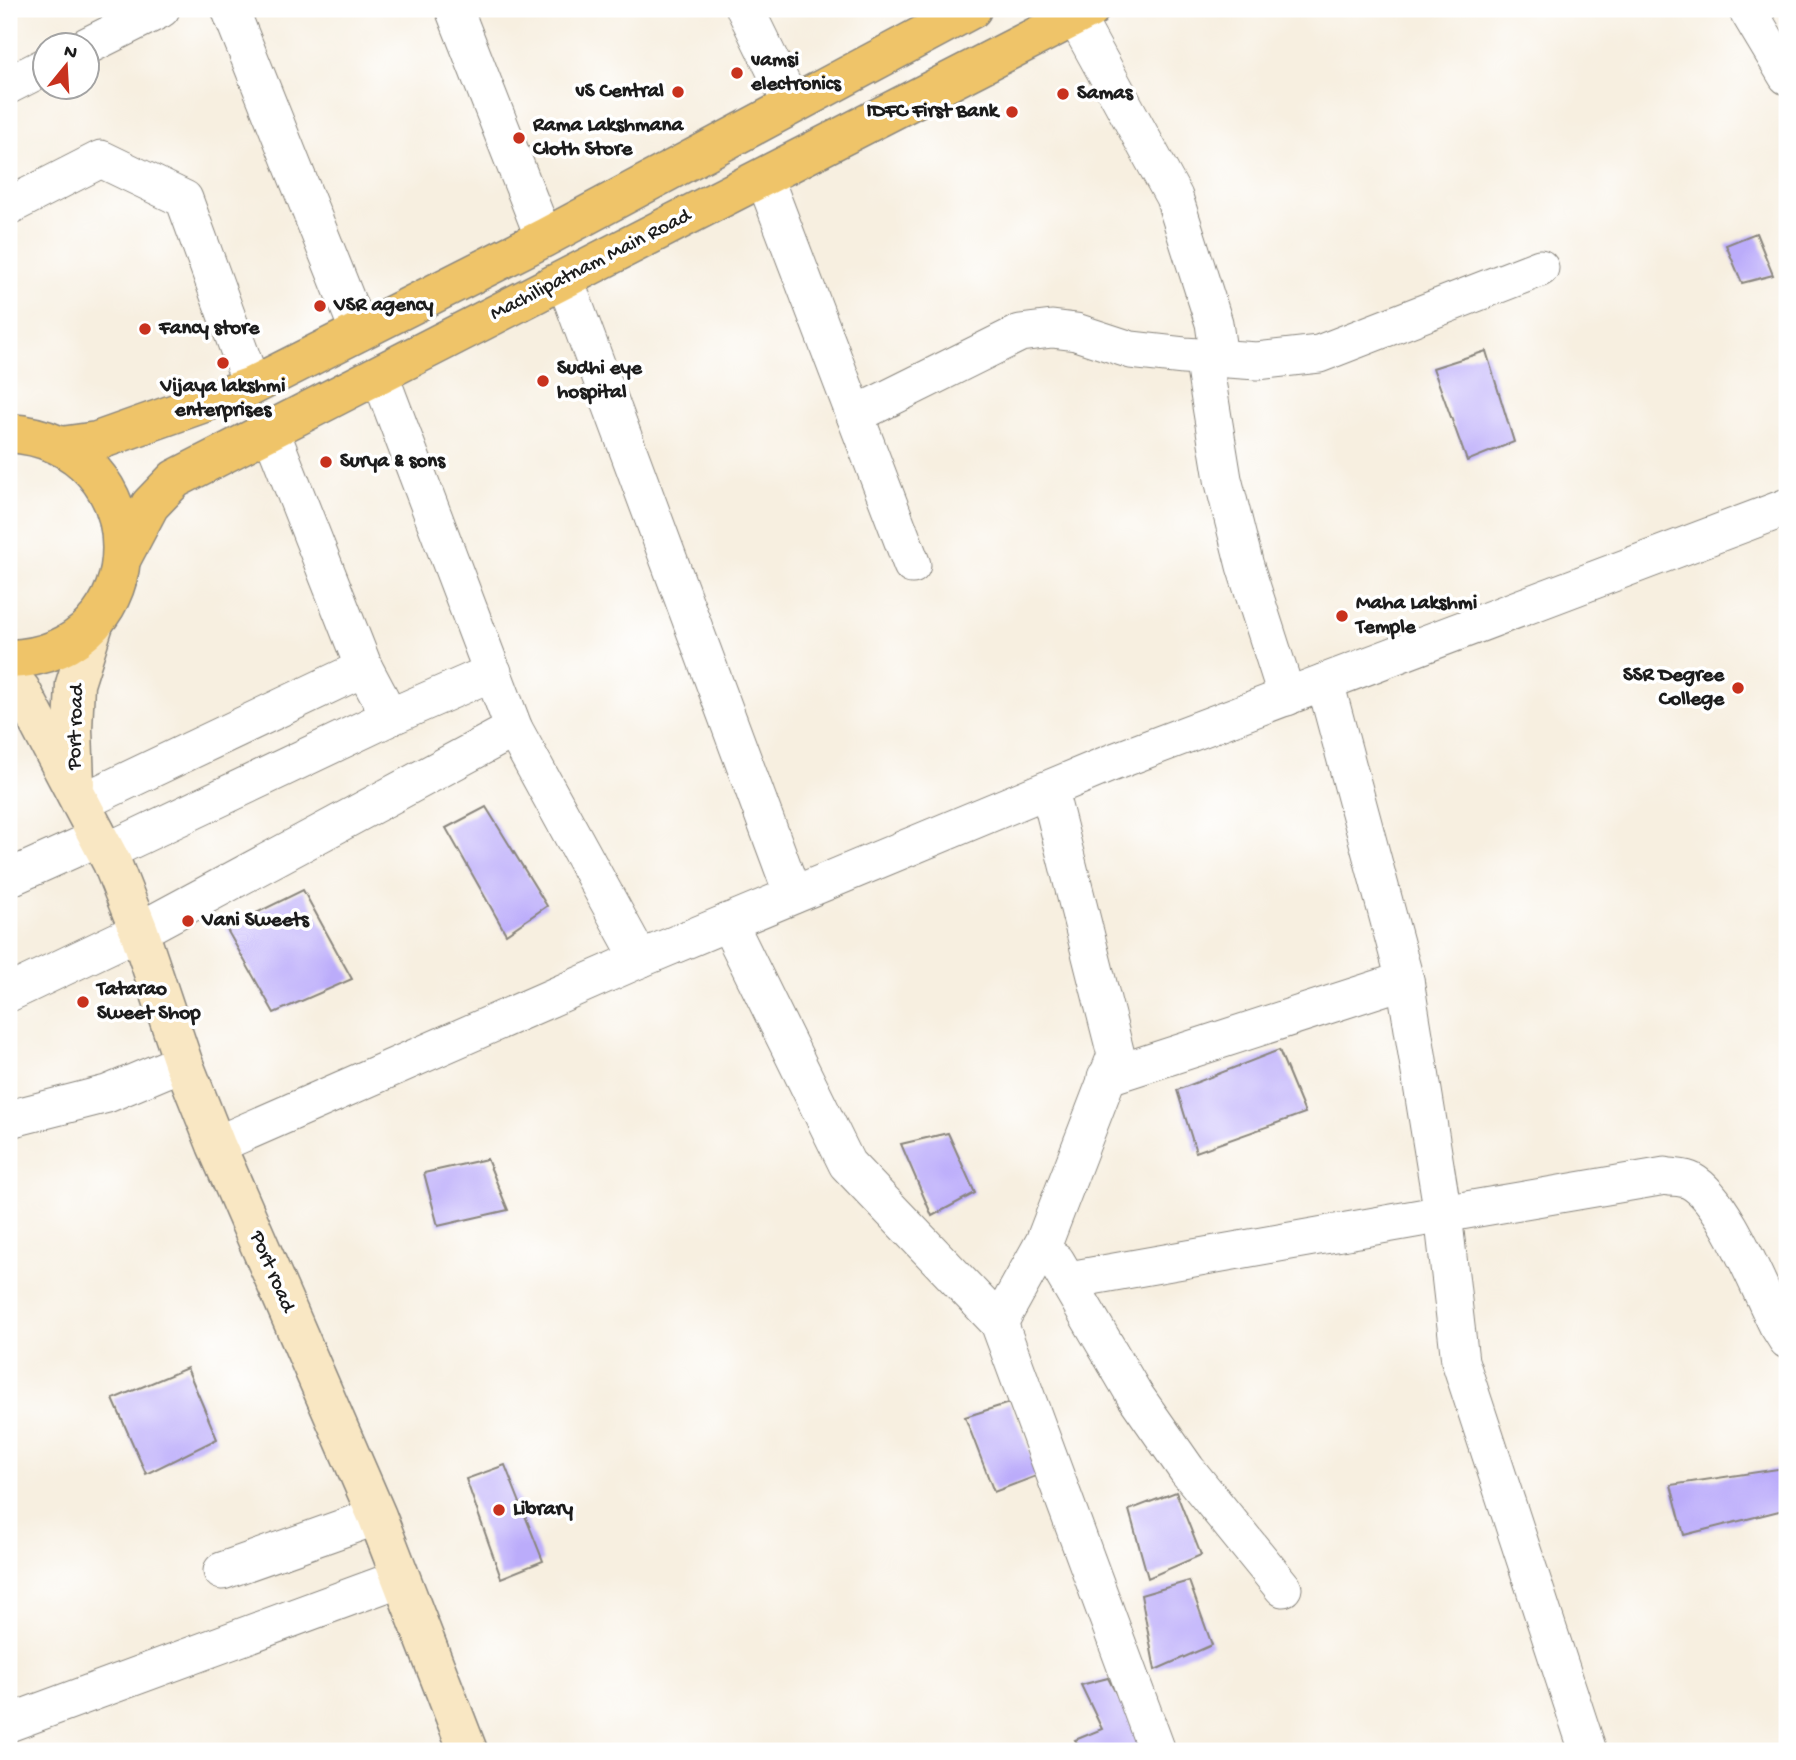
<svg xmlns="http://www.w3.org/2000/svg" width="1796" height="1760" viewBox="0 0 1796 1760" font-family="'Gochi Hand',sans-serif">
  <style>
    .building { fill: #bbacfa }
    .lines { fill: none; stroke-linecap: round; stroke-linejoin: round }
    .minor-casing { stroke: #8a867e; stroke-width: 39 }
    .secondary-casing { stroke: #8a867e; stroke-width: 41 }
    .primary-casing { stroke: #8a867e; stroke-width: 41 }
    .trunk-casing { stroke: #8a867e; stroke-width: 41 }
    .minor { stroke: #fff; stroke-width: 37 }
    .secondary { stroke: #f9e7c3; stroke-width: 38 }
    .primary { stroke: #efc469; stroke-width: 38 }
    .trunk { stroke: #efc469; stroke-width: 38 }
    .poi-dot { fill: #c8321e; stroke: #fff; stroke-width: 2.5 }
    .labels { text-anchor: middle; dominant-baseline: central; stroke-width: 7; stroke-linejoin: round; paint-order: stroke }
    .poi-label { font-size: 21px; font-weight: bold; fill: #1c1c1c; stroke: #fff; text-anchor: start }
    .street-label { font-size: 21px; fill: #1c1c1c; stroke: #fff }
  </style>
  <rect width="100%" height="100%" fill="#fff"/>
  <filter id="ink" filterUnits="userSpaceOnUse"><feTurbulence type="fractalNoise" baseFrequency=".0143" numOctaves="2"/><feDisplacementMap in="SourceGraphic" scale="14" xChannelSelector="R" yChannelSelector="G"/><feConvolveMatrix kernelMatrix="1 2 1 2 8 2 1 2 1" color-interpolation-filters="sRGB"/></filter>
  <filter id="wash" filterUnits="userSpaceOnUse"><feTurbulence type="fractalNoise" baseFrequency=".00686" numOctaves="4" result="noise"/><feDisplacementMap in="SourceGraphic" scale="28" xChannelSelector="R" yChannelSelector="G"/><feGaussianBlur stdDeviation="1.57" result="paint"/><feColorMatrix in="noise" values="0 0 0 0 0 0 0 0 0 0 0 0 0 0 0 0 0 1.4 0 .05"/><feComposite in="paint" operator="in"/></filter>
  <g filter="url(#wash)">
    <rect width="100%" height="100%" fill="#f7efe0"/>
    <g id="blocks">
      <g class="building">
        <polygon points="1756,233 1773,275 1742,283 1726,245"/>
        <polygon points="1486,351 1514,442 1467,461 1433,368"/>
        <polygon points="486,807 547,906 506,934 446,828"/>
        <polygon points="303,890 352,979 274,1013 226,928"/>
        <polygon points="1279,1050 1305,1113 1196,1152 1177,1090"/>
        <polygon points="948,1133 975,1193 932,1216 901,1144"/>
        <polygon points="487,1159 508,1210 438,1226 424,1173"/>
        <polygon points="187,1368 217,1439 146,1474 113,1399"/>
        <polygon points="1009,1403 1039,1475 994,1492 965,1417"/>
        <polygon points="505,1465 543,1561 501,1578 466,1479"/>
        <polygon points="1784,1468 1787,1477 1787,1509 1684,1535 1671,1485"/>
        <polygon points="1176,1492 1201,1555 1148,1578 1129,1510"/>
        <polygon points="1189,1581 1212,1645 1155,1670 1141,1595"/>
        <polygon points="1108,1678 1146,1751 1083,1751 1075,1740 1102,1729 1081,1685"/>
      </g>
    </g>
  </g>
  <g filter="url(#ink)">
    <use href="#blocks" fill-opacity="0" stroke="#8a867e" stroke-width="2"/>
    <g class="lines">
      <g class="minor-casing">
        <g id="minor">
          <polyline points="230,9 359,332"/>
          <polyline points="454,9 544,238"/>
          <polyline points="745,9 792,105"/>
          <polyline points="1747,9 1787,76"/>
          <polyline points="1075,16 1174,197 1214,323 1219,358"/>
          <polyline points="87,46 161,9"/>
          <polyline points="9,85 46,66"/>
          <polyline points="764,177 912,565"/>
          <polyline points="9,206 101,159 184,199 252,386"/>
          <polyline points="565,280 793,895"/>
          <polyline points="1203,357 1223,479 1245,566 1287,697"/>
          <polyline points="380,376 514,729 640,959"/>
          <polyline points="855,415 1020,333 1052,329 1076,332 1131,350 1184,356 1257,361 1319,354 1540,268"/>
          <path d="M 1325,682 L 1405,980 L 1443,1214 L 1665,1176 C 1672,1178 1684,1177 1691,1181 C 1725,1199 1759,1289 1777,1324 L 1787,1340"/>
          <polyline points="390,717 493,672"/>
          <polyline points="80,803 364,668"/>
          <polyline points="106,852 390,717 364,668 270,429"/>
          <polyline points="9,878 98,838"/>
          <polyline points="728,922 847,1164 999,1323 1157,1751"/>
          <polyline points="9,993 139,931 514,729"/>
          <polyline points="1106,1077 1405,980"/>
          <polyline points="9,1119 107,1094 183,1062"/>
          <polyline points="216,1145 640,959 1111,763 1787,507"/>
          <polyline points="1056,1261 1134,1394 1187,1470 1283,1588"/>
          <polyline points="1069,1280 1443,1214 1460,1361 1588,1751"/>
          <polyline points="999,1323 1044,1242 1116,1055 1049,790"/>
          <polyline points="222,1571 377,1516"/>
          <polyline points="9,1723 401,1578"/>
        </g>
      </g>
      <g class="secondary-casing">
        <g id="secondary">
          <polyline points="9,677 21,690 112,863 139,931 183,1062 216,1145 377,1516 468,1751"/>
          <polyline points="75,784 73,729 75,684 95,621"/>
        </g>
      </g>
      <g class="primary-casing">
        <g id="primary">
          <polyline points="61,446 97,441 252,386 544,238 972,9"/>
          <polyline points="123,556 150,505 175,479 1090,9"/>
        </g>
      </g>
      <g class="trunk-casing">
        <path id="trunk" d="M 9,433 C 159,443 159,654 9,659"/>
      </g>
      <use href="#minor" class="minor"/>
      <use href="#secondary" class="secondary"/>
      <use href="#primary" class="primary"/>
      <use href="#trunk" class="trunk"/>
    </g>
  </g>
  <g class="poi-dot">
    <circle cx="737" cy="73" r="7"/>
    <circle cx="678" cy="92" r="7"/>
    <circle cx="1063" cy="94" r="7"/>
    <circle cx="1012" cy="112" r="7"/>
    <circle cx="519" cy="138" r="7"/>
    <circle cx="320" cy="306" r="7"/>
    <circle cx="145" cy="329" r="7"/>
    <circle cx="223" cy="363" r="7"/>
    <circle cx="543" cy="381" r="7"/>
    <circle cx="326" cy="462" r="7"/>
    <circle cx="1342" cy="616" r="7"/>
    <circle cx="1738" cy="688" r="7"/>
    <circle cx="188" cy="921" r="7"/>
    <circle cx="83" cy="1002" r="7"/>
    <circle cx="499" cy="1510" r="7"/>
  </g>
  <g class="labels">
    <g class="poi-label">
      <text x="751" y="61">vamsi<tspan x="751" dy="24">electronics</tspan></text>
      <text x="664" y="92" text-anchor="end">vS Central</text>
      <text x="1077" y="94">Samas</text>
      <text x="998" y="112" text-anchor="end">IDFC First Bank</text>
      <text x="533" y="126">Rama Lakshmana<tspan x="533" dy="24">Cloth Store</tspan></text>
      <text x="334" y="306">VSR agency</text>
      <text x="159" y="329">Fancy store</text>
      <text x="557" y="369">Sudhi eye<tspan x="557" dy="24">hospital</tspan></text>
      <text x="223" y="387" text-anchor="middle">Vijaya lakshmi<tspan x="223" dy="24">enterprises</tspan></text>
      <text x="340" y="462">Surya &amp; sons</text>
      <text x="1356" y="604">Maha Lakshmi<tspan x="1356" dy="24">Temple</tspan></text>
      <text x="1724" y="676" text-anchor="end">SSR Degree<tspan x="1724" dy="24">College</tspan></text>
      <text x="202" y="921">Vani Sweets</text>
      <text x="97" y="990">Tatarao<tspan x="97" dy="24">Sweet Shop</tspan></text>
      <text x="513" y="1510">Library</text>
    </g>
    <g class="street-label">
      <text transform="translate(591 266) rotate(-27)">Machilipatnam Main Road</text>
      <text transform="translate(77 727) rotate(-88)">Port road</text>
      <text transform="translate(271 1272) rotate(67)">Port road</text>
    </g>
  </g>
  <rect width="1796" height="1760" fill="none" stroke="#fff" stroke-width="35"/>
  <g transform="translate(66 66) rotate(18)"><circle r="33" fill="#ffffff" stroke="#a4a4a4" stroke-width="2"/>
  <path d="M0-5L12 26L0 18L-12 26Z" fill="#c8321e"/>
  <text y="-10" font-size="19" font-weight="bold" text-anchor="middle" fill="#1c1c1c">N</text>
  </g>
</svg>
